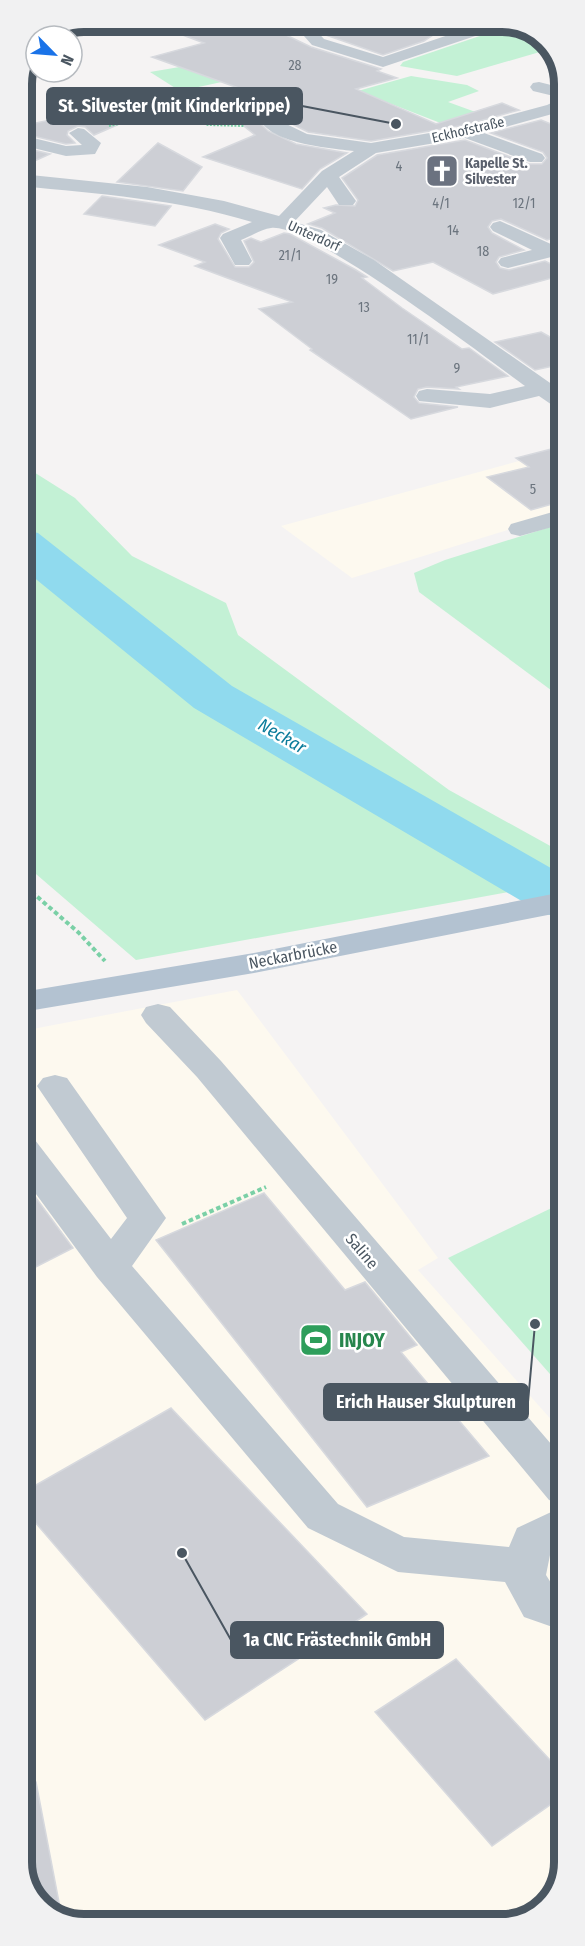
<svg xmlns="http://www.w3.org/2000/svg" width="585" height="1946" viewBox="0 0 585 1946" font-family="'Fira Sans Condensed',sans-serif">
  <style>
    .commercial { fill: #fdf9ef }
    .green { fill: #c3f1d5 }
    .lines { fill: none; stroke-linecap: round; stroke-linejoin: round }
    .river { fill: #90daee; fill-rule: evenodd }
    .building { fill: #cdcfd5; stroke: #d7d9de; stroke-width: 1.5 }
    .path-far2 { stroke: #7ad0a6; stroke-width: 2; stroke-dasharray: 2 1.5; stroke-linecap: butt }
    .path-far1 { stroke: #7ad0a6; stroke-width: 3; stroke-dasharray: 4 2; stroke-linecap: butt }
    .path { stroke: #7ad0a6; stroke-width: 4; stroke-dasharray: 4.5 3; stroke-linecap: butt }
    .minor { fill: #c1cad2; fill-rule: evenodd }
    .major { fill: #b3c2d1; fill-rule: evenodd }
    .labels { text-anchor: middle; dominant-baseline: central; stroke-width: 5; stroke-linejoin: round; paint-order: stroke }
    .number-label { font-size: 14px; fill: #6b747e }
    .far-street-label { font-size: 14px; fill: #4a5661; stroke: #fff }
    .far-worship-label { font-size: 14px; font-weight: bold; fill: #5b616d; stroke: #fff; text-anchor: start }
    .street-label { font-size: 16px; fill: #4a5661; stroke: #fff }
    .water-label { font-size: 18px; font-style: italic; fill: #0c7c9b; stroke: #fff }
    .near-leisure-label { font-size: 20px; font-weight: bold; fill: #27864d; stroke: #fff; text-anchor: start }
    .rim { fill: none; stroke: #4a5661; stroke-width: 8 }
    .leader { fill: none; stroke: #4a5661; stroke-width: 2 }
    .callout-dot { fill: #4a5661; stroke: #fff; stroke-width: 2 }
    .callout { fill: #4a5661; stroke: #4a5661; stroke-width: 2 }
    .callout-label { font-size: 18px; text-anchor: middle; font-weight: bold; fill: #fff }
  </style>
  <rect width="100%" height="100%" fill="#f5f3f3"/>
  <g class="commercial">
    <polygon points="563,449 563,513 352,578 281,526"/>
    <polygon points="237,990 438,1258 418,1270 564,1434 564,1863 551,1901 514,1924 76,1925 42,1909 22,1875 22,1031"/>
  </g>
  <g class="green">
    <polygon points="515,24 543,37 550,49 457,76 400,66 403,62"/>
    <polygon points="215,61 254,75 180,91 150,72"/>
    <polygon points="411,76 467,85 479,91 448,102 492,118 473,123 465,120 443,124 358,91"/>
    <polygon points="21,464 75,498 132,556 226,603 238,635 449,790 563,853 563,882 136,960 22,862"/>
    <polygon points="563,523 563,699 419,592 414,573 445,560"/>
    <polygon points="564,1202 564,1390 448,1258"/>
  </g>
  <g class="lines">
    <polygon class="river" points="21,529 38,533 232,686 563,875 563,918 542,913 194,708 21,567"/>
  </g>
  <g class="building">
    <polygon points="153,21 257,21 311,47 381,69 377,71 397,78 356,89 436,124 502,103 519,110 465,125 371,141 308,132 280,118 278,110 289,98 279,91 274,92 261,100 256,109 259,122 268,131 296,144 347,153 320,169 302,189 203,157 255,135 210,99 244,90 152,57 204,43 153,24"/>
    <polygon points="344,21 454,21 424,41 383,55 323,34"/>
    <polygon points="136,102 140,115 94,135 85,127 78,126 68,131 67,135 75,143 66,144 21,133 21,126"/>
    <polygon points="541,120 563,129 563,235 547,240 501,219 492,221 488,227 492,233 524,250 499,257 496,262 500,268 509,270 545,261 563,270 563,275 493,294 433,262 393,271 322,228 308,224 335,213 324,208 336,205 355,206 358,200 342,178 377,155 465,140 529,164 542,164 547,158 543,152 491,133"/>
    <polygon points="158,143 202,167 183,191 117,182"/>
    <polygon points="21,147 50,154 21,167"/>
    <polygon points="102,196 137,201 171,206 155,226 84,214"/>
    <polygon points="215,224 229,229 221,233 218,239 235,267 249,267 254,262 244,241 251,238 261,242 284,233 290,234 356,270 367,277 362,278 402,308 462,349 469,348 508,376 456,387 459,389 427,387 418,389 414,397 419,403 458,407 411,419 310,350 312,349 259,309 292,302 195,266 205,262 159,245"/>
    <polygon points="541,332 550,337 563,334 563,364 535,370 495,342"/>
    <polygon points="563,446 563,501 531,510 487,477 529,467 516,458"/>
    <polygon points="22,1179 73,1248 22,1274"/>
    <polygon points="264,1193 345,1290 365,1282 417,1345 401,1352 489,1456 367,1507 156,1240"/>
    <polygon points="171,1408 367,1614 205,1720 22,1507 22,1493"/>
    <polygon points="456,1659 564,1775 564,1795 492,1846 375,1712"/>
    <polygon points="36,1782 62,1918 42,1909 22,1875 22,1784"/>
  </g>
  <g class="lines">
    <polyline class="path-far2" points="109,126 178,112 208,125 244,126"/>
    <polyline class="path-far1" points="22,884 28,889"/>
    <g class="path">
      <polyline points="26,887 79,933 105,961"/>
      <polyline points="182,1224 266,1187"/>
    </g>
    <g class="minor">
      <polygon points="298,21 314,21 312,26 324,39 383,57 487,22 498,21 501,25 499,28 383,67 312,45 296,27"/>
      <path d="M 539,82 L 563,88 L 563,111 L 484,133 L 542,154 L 545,158 L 542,162 L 530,162 L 465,138 L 376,153 L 339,177 L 356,201 L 353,205 L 339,205 L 327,187 L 294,222 L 321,230 L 374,260 L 563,392 L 563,409 L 555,407 L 539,396 L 490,408 L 419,401 L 416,396 L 419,391 L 427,389 L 490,394 L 525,386 C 485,357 309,222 271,228 C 261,229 250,237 241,240 L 252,261 L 249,265 L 235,265 L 220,238 L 223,234 L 252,222 C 177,199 99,194 21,186 L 21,174 L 147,187 L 224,201 L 279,216 L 322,171 L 354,151 C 330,148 257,143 258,110 C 259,101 271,95 278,93 L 287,98 L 276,109 L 278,120 L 307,134 L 371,143 L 465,127 L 547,105 L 562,98 L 533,91 L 530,87 L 533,83 Z"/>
      <polygon points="78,128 84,129 101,143 95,154 66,156 21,145 21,135 66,146 82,145 69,133"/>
      <polygon points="500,221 553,245 563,242 563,254 508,268 501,266 498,262 501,258 532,250 493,231 490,227 493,223"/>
      <polygon points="563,509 563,524 520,536 511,534 508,529 511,524"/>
      <polygon points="158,1004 170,1007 221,1061 564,1459 564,1505 549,1500 197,1077 146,1023 141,1015 146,1007"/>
      <polygon points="55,1075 67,1078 166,1218 132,1266 338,1504 404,1537 509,1547 517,1528 564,1506 564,1543 551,1550 546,1575 556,1591 564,1594 564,1631 524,1617 505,1582 398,1572 308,1528 97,1277 22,1175 22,1137 35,1140 111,1239 127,1218 37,1086 43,1078"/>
    </g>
    <polygon class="major" points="563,892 563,912 254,973 22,1012 22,992 254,953"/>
  </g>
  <defs>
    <g id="church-square" transform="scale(1.725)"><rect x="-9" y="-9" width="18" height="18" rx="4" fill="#6b7280" stroke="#fff"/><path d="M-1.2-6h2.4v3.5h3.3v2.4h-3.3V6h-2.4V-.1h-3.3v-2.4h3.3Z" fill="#fff"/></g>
    <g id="stadium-square" transform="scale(1.725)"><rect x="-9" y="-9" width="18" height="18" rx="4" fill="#2e9e5b" stroke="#fff"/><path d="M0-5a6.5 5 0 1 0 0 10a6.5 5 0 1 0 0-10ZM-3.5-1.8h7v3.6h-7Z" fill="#fff"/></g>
  </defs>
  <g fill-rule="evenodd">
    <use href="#church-square" x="442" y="171"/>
    <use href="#stadium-square" x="316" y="1340"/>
  </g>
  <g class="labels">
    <g class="number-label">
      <text x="295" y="65">28</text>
      <text x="399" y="166">4</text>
      <text x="441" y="203">4/1</text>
      <text x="524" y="203">12/1</text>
      <text x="453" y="230">14</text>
      <text x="483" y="251">18</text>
      <text x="290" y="255">21/1</text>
      <text x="332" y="279">19</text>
      <text x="364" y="307">13</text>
      <text x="418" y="339">11/1</text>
      <text x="457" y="368">9</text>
      <text x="533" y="489">5</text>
    </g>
    <g class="far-street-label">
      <text transform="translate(468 130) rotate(-13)">Eckhofstraße</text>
      <text transform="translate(314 236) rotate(24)">Unterdorf</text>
    </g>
    <g class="far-worship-label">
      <text x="465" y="163">Kapelle St.<tspan x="465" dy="16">Silvester</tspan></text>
    </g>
    <g class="street-label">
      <text transform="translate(293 955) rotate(-11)">Neckarbrücke</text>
      <text transform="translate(362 1251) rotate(50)">Saline</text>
    </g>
    <g class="water-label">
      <text transform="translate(282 736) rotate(30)">Neckar</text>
    </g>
    <g class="near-leisure-label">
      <text x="339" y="1340">INJOY</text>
    </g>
  </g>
  <path d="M0 0H585V1946H0ZM84 32H502A52 52 0 0 1 554 84V1862A52 52 0 0 1 502 1914H84A52 52 0 0 1 32 1862V84A52 52 0 0 1 84 32Z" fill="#f1f1f2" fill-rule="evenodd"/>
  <path class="rim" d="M84 32H502A52 52 0 0 1 554 84V1862A52 52 0 0 1 502 1914H84A52 52 0 0 1 32 1862V84A52 52 0 0 1 84 32Z"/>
  <path class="leader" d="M396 124L302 106M535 1324L528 1402M182 1553L231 1640"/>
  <g class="callout-dot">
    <circle cx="396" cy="124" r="6"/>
    <circle cx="535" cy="1324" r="6"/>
    <circle cx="182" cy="1553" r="6"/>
  </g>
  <g class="callout">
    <rect x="47" y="88" width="255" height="36" rx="6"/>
    <rect x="324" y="1384" width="204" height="36" rx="6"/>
    <rect x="231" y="1622" width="212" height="36" rx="6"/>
  </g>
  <g class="callout-label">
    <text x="174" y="112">St. Silvester (mit Kinderkrippe)</text>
    <text x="426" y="1408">Erich Hauser Skulpturen</text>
    <text x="337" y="1646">1a CNC Frästechnik GmbH</text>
  </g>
  <g transform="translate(54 54) rotate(115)"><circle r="28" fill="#ffffff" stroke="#b7bbc0" stroke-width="1.5"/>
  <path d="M0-4.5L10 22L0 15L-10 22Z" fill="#1a73e8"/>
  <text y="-9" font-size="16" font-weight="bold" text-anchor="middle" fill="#4a5661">N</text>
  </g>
</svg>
